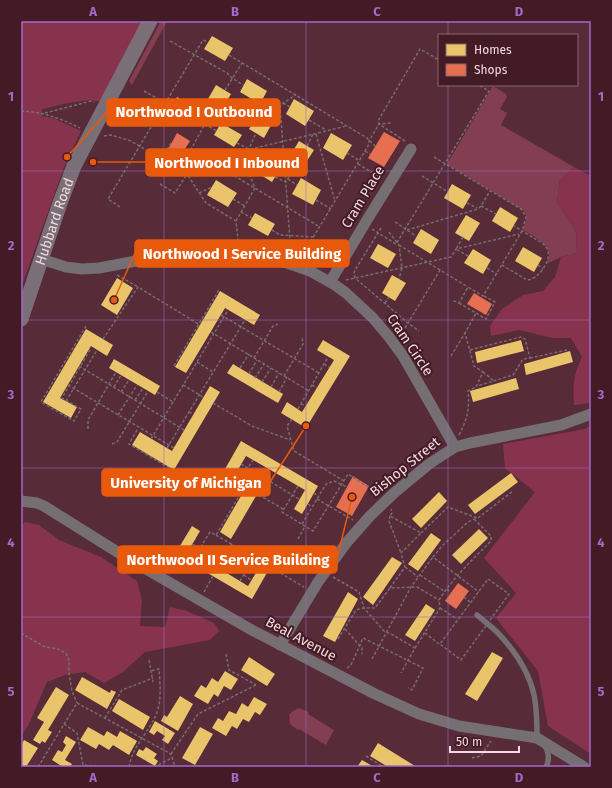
<svg xmlns="http://www.w3.org/2000/svg" width="612" height="788" viewBox="0 0 612 788" font-family="'Fira Sans',sans-serif">
  <style>
    .built { fill: #572b37; fill-rule: evenodd }
    .green { fill: #833e51 }
    .forest { fill: #88334d }
    .homes { fill: #e9c46a }
    .shops { fill: #e76f51 }
    .lines { fill: none; stroke-linecap: round; stroke-linejoin: round }
    .path { stroke: #776d71; stroke-width: 1.5; stroke-dasharray: 3 2; stroke-linecap: butt }
    .lane { stroke: #756e73; stroke-width: 5.5 }
    .street { stroke: #756e73; stroke-width: 11 }
    .secondary { stroke: #7a6f76; stroke-width: 15 }
    .grid { fill: none; stroke: #a569ca; stroke-width: 1; stroke-opacity: 0.55 }
    .labels { text-anchor: middle; dominant-baseline: central; stroke-width: 4; stroke-linejoin: round; paint-order: stroke }
    .street-label { font-size: 14px; fill: #f4d9de; stroke: #421b25 }
    .leader { fill: none; stroke: #e8590c; stroke-width: 1.5 }
    .callout-dot { fill: #e8590c; stroke: #421b25; stroke-width: 1.5 }
    .callout { fill: #e8590c; stroke: #e8590c; stroke-width: 1.5 }
    .callout-label { font-size: 15px; text-anchor: middle; font-weight: bold; fill: #fff }
    .neatline { fill: none; stroke: #a569ca; stroke-width: 1.5 }
    .grid-label { font-size: 13px; text-anchor: middle; font-weight: bold; fill: #a569ca }
  </style>
  <rect width="100%" height="100%" fill="#442e34"/>
  <path class="built" d="M 21,21 L 591,21 L 591,767 L 21,767 ZM 439,35 L 577,35 L 577,85 L 439,85 Z"/>
  <g class="green">
    <polygon points="161,21 167,21 132,85 129,81"/>
    <path d="M 493,86 L 506,94 L 507,97 L 500,109 L 507,113 L 501,125 L 574,167 L 560,180 L 557,202 L 576,232 L 577,253 L 561,257 L 546,264 C 557,246 536,238 523,230 L 527,217 L 523,210 L 447,164 Z"/>
    <polygon points="299,708 309,712 308,714 334,730 326,745 299,729 298,730 290,724 289,715 293,711"/>
  </g>
  <g class="forest">
    <path d="M 21,21 L 143,21 L 101,102 C 85,97 58,106 42,109 L 42,116 L 53,118 L 81,131 L 63,170 L 21,288 Z"/>
    <path d="M 574,167 L 589,175 L 591,180 L 591,403 L 574,405 C 573,383 573,377 582,357 L 571,338 L 553,338 L 519,330 L 491,336 L 490,326 L 502,309 L 523,295 L 543,291 L 555,277 L 561,257 L 577,253 L 576,232 L 557,202 L 560,180 Z"/>
    <polygon points="591,425 591,754 548,726 538,671 496,618 516,593 484,558 535,492 505,468 503,444 585,429"/>
    <polygon points="25,522 39,525 59,540 101,557 137,581 142,601 140,626 165,627 170,607 187,611 214,623 219,631 210,640 145,652 123,672 104,683 85,672 65,675 47,682 28,726 21,736 21,527"/>
  </g>
  <g class="homes">
    <polygon points="212,36 233,48 225,61 204,49"/>
    <polygon points="247,79 267,91 260,104 240,92"/>
    <polygon points="216,85 231,94 219,115 204,106"/>
    <polygon points="177,97 197,109 189,123 169,111"/>
    <polygon points="294,99 314,111 305,126 286,114"/>
    <polygon points="261,109 275,118 264,138 249,129"/>
    <polygon points="221,123 242,135 234,147 214,135"/>
    <polygon points="331,133 352,145 343,160 323,148"/>
    <polygon points="299,141 314,150 301,170 287,161"/>
    <polygon points="259,154 281,167 272,182 251,169"/>
    <polygon points="301,178 321,190 313,205 292,194"/>
    <polygon points="216,180 237,193 228,207 207,195"/>
    <polygon points="452,184 471,195 463,209 444,198"/>
    <polygon points="500,207 518,218 510,232 492,221"/>
    <polygon points="255,213 275,224 268,236 248,225"/>
    <polygon points="466,215 480,223 469,241 455,233"/>
    <polygon points="421,229 439,240 431,254 413,243"/>
    <polygon points="378,244 396,254 388,268 370,258"/>
    <polygon points="523,247 542,258 534,272 515,261"/>
    <polygon points="473,249 491,260 483,274 464,263"/>
    <polygon points="392,275 406,283 395,301 382,293"/>
    <polygon points="117,278 133,288 117,315 101,305"/>
    <polygon points="220,291 260,315 254,325 225,308 186,373 175,367"/>
    <polygon points="86,329 113,345 107,356 91,346 60,398 77,407 71,418 43,402"/>
    <polygon points="323,340 350,356 306,428 281,413 287,402 302,412 334,360 317,350"/>
    <polygon points="521,340 524,351 477,363 475,352"/>
    <polygon points="570,351 573,362 526,375 524,364"/>
    <polygon points="114,359 160,386 155,395 109,368"/>
    <polygon points="233,364 283,394 278,403 227,373"/>
    <polygon points="516,378 519,389 473,402 470,391"/>
    <polygon points="210,386 220,392 174,470 132,445 140,432 172,451"/>
    <polygon points="241,441 318,486 302,514 294,509 305,490 246,456 235,475 225,469"/>
    <polygon points="511,473 518,482 475,514 468,505"/>
    <polygon points="245,489 256,496 231,539 220,532"/>
    <polygon points="439,492 447,501 421,528 412,519"/>
    <polygon points="192,526 200,531 189,550 248,586 260,566 268,571 252,599 175,554"/>
    <polygon points="479,529 488,538 461,564 452,555"/>
    <polygon points="431,533 441,540 418,571 408,564"/>
    <polygon points="392,557 402,563 373,605 363,597"/>
    <polygon points="348,592 358,599 335,642 323,636"/>
    <polygon points="426,604 435,610 415,641 405,635"/>
    <polygon points="492,652 503,658 477,701 465,694"/>
    <polygon points="249,657 275,674 267,686 241,670"/>
    <polygon points="225,671 238,679 231,690 224,686 218,697 214,694 208,704 194,696 201,685 206,688 212,678 218,682"/>
    <polygon points="82,677 110,693 111,690 116,692 107,709 75,690"/>
    <polygon points="56,687 69,695 48,730 52,732 45,743 42,741 40,744 33,740 44,722 37,718"/>
    <polygon points="180,696 193,704 178,731 161,721 164,715 167,717"/>
    <polygon points="254,697 267,704 260,715 255,712 249,722 243,719 237,729 232,726 226,736 212,728 218,718 223,721 229,711 236,714 242,703 248,707"/>
    <polygon points="119,699 150,717 143,730 112,711"/>
    <polygon points="155,721 175,733 168,744 162,740 165,736 157,731 154,735 149,732"/>
    <polygon points="88,727 104,736 107,731 117,737 120,731 137,741 129,755 113,745 109,750 99,744 96,749 80,740"/>
    <polygon points="200,727 213,734 195,765 182,758"/>
    <polygon points="66,736 76,742 65,760 72,764 70,767 63,767 52,760 58,750 62,752 66,745 63,742"/>
    <polygon points="24,740 38,748 26,767 21,767 21,746"/>
    <polygon points="378,743 415,766 414,767 388,767 370,756"/>
    <polygon points="146,747 157,754 154,758 158,761 155,766 136,755 139,749 143,751"/>
    <polygon points="362,760 374,767 357,767"/>
  </g>
  <g class="shops">
    <polygon points="384,132 400,141 384,167 368,158"/>
    <polygon points="177,133 190,141 178,160 166,153"/>
    <polygon points="474,293 492,304 486,315 467,304"/>
    <polygon points="353,476 369,486 352,516 336,507"/>
    <polygon points="458,583 469,591 456,609 445,601"/>
  </g>
  <g class="lines">
    <g class="path">
      <polyline points="170,41 227,73 232,78 243,85"/>
      <polyline points="229,55 367,138 375,146"/>
      <polyline points="225,90 242,63"/>
      <polyline points="144,91 165,103"/>
      <polyline points="263,99 272,105 268,113"/>
      <polyline points="167,100 173,104"/>
      <polyline points="283,103 290,107"/>
      <polyline points="280,105 291,254"/>
      <path d="M 21,111 C 44,112 59,118 80,128"/>
      <polyline points="45,113 91,101 94,102"/>
      <polyline points="193,116 205,124 212,110"/>
      <polyline points="309,120 326,130"/>
      <polyline points="205,124 217,131"/>
      <polyline points="316,134 335,201"/>
      <polyline points="104,136 111,135 131,141 187,174 206,203 236,221 238,240"/>
      <polyline points="405,141 379,124 378,121 420,49 439,60"/>
      <polyline points="237,143 249,149"/>
      <polyline points="307,146 313,134"/>
      <polyline points="185,149 190,152"/>
      <polyline points="191,150 320,227"/>
      <polyline points="365,151 370,154"/>
      <polyline points="347,153 360,161"/>
      <polyline points="242,156 254,163"/>
      <polyline points="434,157 521,209 526,217 522,231 483,296 468,287 459,303 452,300"/>
      <polyline points="169,163 173,157"/>
      <polyline points="358,164 382,178"/>
      <path d="M 182,165 C 237,152 291,140 346,126"/>
      <polyline points="157,167 171,143"/>
      <polyline points="167,173 180,169 205,124 272,105 280,105 296,95"/>
      <polyline points="422,176 448,192"/>
      <polyline points="275,177 286,182 295,166"/>
      <polyline points="288,179 297,185"/>
      <polyline points="160,184 175,193 187,174"/>
      <polyline points="199,193 212,187"/>
      <polyline points="233,199 245,206"/>
      <polyline points="316,200 331,209"/>
      <polyline points="467,203 477,208"/>
      <polyline points="481,206 496,214"/>
      <polyline points="120,207 108,199 203,40 208,42"/>
      <polyline points="241,212 252,218"/>
      <polyline points="236,221 255,188 242,156 249,149 256,133"/>
      <polyline points="395,222 416,236"/>
      <polyline points="381,228 355,270 354,273 355,278 408,323 419,331"/>
      <polyline points="372,229 396,244 489,91 479,85"/>
      <polyline points="272,230 280,235 314,237"/>
      <polyline points="407,230 478,209 481,206 490,191"/>
      <polyline points="389,232 399,245 402,268 399,279"/>
      <polyline points="463,237 456,249 468,256"/>
      <polyline points="399,245 440,270 440,272"/>
      <polyline points="295,254 311,241 365,151 369,144 369,141 379,124 391,123"/>
      <polyline points="308,259 334,254 312,240"/>
      <path d="M 502,265 L 527,280 C 538,280 551,261 548,251 C 547,248 545,245 542,243 L 514,226"/>
      <polyline points="538,265 543,269"/>
      <polyline points="487,268 497,274"/>
      <polyline points="117,275 138,287"/>
      <polyline points="346,280 451,257 456,249 519,234"/>
      <polyline points="385,303 389,297"/>
      <polyline points="459,303 486,319 495,302 484,296"/>
      <polyline points="221,315 319,373"/>
      <polyline points="86,326 41,402 74,421 81,409 62,398 91,348"/>
      <polyline points="405,328 440,270 468,287"/>
      <polyline points="211,332 309,391"/>
      <polyline points="103,339 138,287 200,325"/>
      <polyline points="470,350 521,337 525,339 530,358 523,359 513,375 477,386"/>
      <polyline points="451,356 465,333"/>
      <polyline points="254,358 273,326 278,324"/>
      <polyline points="530,358 567,350"/>
      <polyline points="197,362 213,372"/>
      <polyline points="324,364 329,367"/>
      <polyline points="79,366 184,430"/>
      <polyline points="174,366 219,290"/>
      <polyline points="240,368 249,354"/>
      <polyline points="483,372 494,381"/>
      <polyline points="249,374 257,360"/>
      <polyline points="284,376 303,344 302,337"/>
      <polyline points="255,378 264,364"/>
      <polyline points="262,382 271,368"/>
      <polyline points="68,385 174,448"/>
      <polyline points="183,385 203,397"/>
      <polyline points="312,385 317,388"/>
      <polyline points="114,387 121,375"/>
      <polyline points="271,387 279,373"/>
      <polyline points="121,392 129,380"/>
      <polyline points="157,392 173,402"/>
      <polyline points="279,392 287,377"/>
      <polyline points="135,400 143,388"/>
      <polyline points="66,401 97,350"/>
      <polyline points="213,403 252,426 290,440"/>
      <polyline points="301,404 306,406"/>
      <polyline points="298,409 328,357"/>
      <polyline points="189,412 194,414"/>
      <polyline points="118,415 137,385"/>
      <polyline points="292,419 287,426 294,451 344,481"/>
      <polyline points="88,429 88,420 116,372"/>
      <polyline points="137,430 129,444 174,471"/>
      <path d="M 459,435 C 467,420 470,408 468,391 L 476,387 L 483,372 L 474,366 L 465,333 L 476,313"/>
      <polyline points="151,439 228,310"/>
      <polyline points="112,444 117,442 148,391"/>
      <polyline points="167,448 245,320"/>
      <polyline points="241,464 248,468 253,460"/>
      <polyline points="270,482 275,473"/>
      <polyline points="298,486 282,512 313,531 348,474 373,490 378,494"/>
      <polyline points="314,493 318,496"/>
      <polyline points="317,499 353,520"/>
      <polyline points="308,504 312,507"/>
      <polyline points="283,509 239,483 248,468 299,499"/>
      <polyline points="390,516 389,521 401,553"/>
      <polyline points="478,518 513,491"/>
      <polyline points="302,524 326,484 334,481 347,487"/>
      <polyline points="421,533 448,507 477,518 468,522 442,546 433,557 479,592"/>
      <polyline points="216,535 304,587"/>
      <polyline points="298,539 305,526"/>
      <polyline points="192,544 200,548 210,532 216,535 245,486"/>
      <polyline points="196,555 200,548"/>
      <polyline points="190,566 191,563"/>
      <polyline points="405,567 418,577"/>
      <polyline points="218,568 232,544"/>
      <polyline points="244,575 251,580"/>
      <polyline points="420,575 444,591"/>
      <polyline points="333,577 359,592 364,608 384,631 393,635 415,648 401,673"/>
      <polygon points="488,579 509,594 461,660 440,644"/>
      <polyline points="240,581 254,558 269,554"/>
      <polyline points="390,588 405,567 401,553 421,533 390,516 392,513 391,509"/>
      <polyline points="447,589 451,593"/>
      <polyline points="204,592 213,576"/>
      <polyline points="464,597 470,602"/>
      <polyline points="440,608 457,619"/>
      <polyline points="345,629 362,648 362,654"/>
      <polyline points="21,633 45,647 58,649 66,653 69,660 69,673 72,691 77,703"/>
      <polyline points="425,633 439,644"/>
      <polyline points="338,639 356,610 364,608 375,608 390,588 417,587 439,600"/>
      <path d="M 415,648 L 440,608 L 439,600 C 453,578 472,560 491,541 L 491,536 L 475,520"/>
      <polyline points="226,654 229,670 256,685"/>
      <polyline points="372,659 411,587 433,557"/>
      <polyline points="149,660 153,682"/>
      <polyline points="347,668 351,665 363,638 423,668 412,690 408,688"/>
      <polyline points="105,718 122,690 153,678"/>
      <polyline points="64,724 77,733 83,765 103,767"/>
      <polyline points="171,754 198,714 256,685"/>
      <polyline points="366,756 383,767"/>
      <polyline points="472,758 481,756 491,741"/>
      <polyline points="38,767 77,703 171,754 175,767"/>
      <path d="M 129,767 C 132,747 148,733 156,715 C 162,701 160,684 159,669 L 151,671"/>
      <polyline points="154,767 172,758"/>
    </g>
    <g class="lane">
      <path d="M 477,615 C 484,621 492,627 498,633 C 514,650 529,672 534,695 C 537,709 537,724 537,738"/>
      <path d="M 544,745 C 549,752 550,759 546,767"/>
    </g>
    <g class="street">
      <polyline points="41,259 66,267 82,269 99,268 194,250 240,250 287,263 310,271 335,285 346,293 373,318 389,337 403,356 455,447"/>
      <polyline points="330,282 367,220 411,149"/>
      <polyline points="21,501 37,503 44,506 127,558 250,629 375,694 419,714 459,726 537,738 584,767"/>
      <polyline points="280,645 318,582 347,542 370,516 394,493 429,464 455,447 470,443 561,425 591,414"/>
    </g>
    <path class="secondary" id="s1" d="M 21,319 L 60,203 L 74,166 L 150,21"/>
  </g>
  <path class="grid" d="M 164,21 L 164,767M 306,21 L 306,767M 448,21 L 448,35M 448,85 L 448,767M 21,171 L 591,171M 21,320 L 591,320M 21,468 L 591,468M 21,617 L 591,617"/>
  <g class="labels">
    <g class="street-label">
      <text transform="translate(363 197) rotate(-59)">Cram Place</text>
      <text stroke="none"><textPath href="#s1" startOffset="103">Hubbard Road</textPath></text>
      <text transform="translate(410 345) rotate(56)">Cram Circle</text>
      <text transform="translate(405 467) rotate(-39)">Bishop Street</text>
      <text transform="translate(301 639) rotate(28)">Beal Avenue</text>
    </g>
  </g>
  <path class="leader" d="M67 157L107 112M93 162L146 162M114 300L135 253M306 426L270 482M352 497L337 559"/>
  <g class="callout-dot">
    <circle cx="67" cy="157" r="4"/>
    <circle cx="93" cy="162" r="4"/>
    <circle cx="114" cy="300" r="4"/>
    <circle cx="306" cy="426" r="4"/>
    <circle cx="352" cy="497" r="4"/>
  </g>
  <g class="callout">
    <rect x="107" y="99" width="173" height="27" rx="4"/>
    <rect x="146" y="149" width="161" height="27" rx="4"/>
    <rect x="135" y="240" width="214" height="27" rx="4"/>
    <rect x="102" y="469" width="168" height="27" rx="4"/>
    <rect x="118" y="546" width="219" height="27" rx="4"/>
  </g>
  <g class="callout-label">
    <text x="194" y="117">Northwood I Outbound</text>
    <text x="227" y="168">Northwood I Inbound</text>
    <text x="242" y="259">Northwood I Service Building</text>
    <text x="186" y="488">University of Michigan</text>
    <text x="228" y="565">Northwood II Service Building</text>
  </g>
  <rect width="612" height="788" fill="none" stroke="#421b25" stroke-width="44"/>
  <rect x="438" y="34" width="140" height="52" fill="#421b25" stroke="#89676f"/>
  <rect x="446" y="44" width="20" height="12" fill="#e9c46a" stroke="#89676f"/>
  <text x="474" y="54" font-size="12" fill="#f4d9de">Homes</text>
  <rect x="446" y="64" width="20" height="12" fill="#e76f51" stroke="#89676f"/>
  <text x="474" y="74" font-size="12" fill="#f4d9de">Shops</text>
  <path d="M450 746v6h69v-6" fill="none" stroke="#f4d9de" stroke-width="2"/>
  <text x="456" y="746" font-size="12" fill="#f4d9de" stroke="#421b25" stroke-width="3" paint-order="stroke">50 m</text>
  <rect x="22" y="22" width="568" height="744" class="neatline"/>
  <g class="grid-label">
    <text x="93" y="16">A</text>
    <text x="235" y="16">B</text>
    <text x="377" y="16">C</text>
    <text x="519" y="16">D</text>
    <text x="11" y="101">1</text>
    <text x="601" y="101">1</text>
    <text x="11" y="250">2</text>
    <text x="601" y="250">2</text>
    <text x="11" y="399">3</text>
    <text x="601" y="399">3</text>
    <text x="11" y="547">4</text>
    <text x="601" y="547">4</text>
    <text x="11" y="696">5</text>
    <text x="601" y="696">5</text>
    <text x="93" y="782">A</text>
    <text x="235" y="782">B</text>
    <text x="377" y="782">C</text>
    <text x="519" y="782">D</text>
  </g>
</svg>
